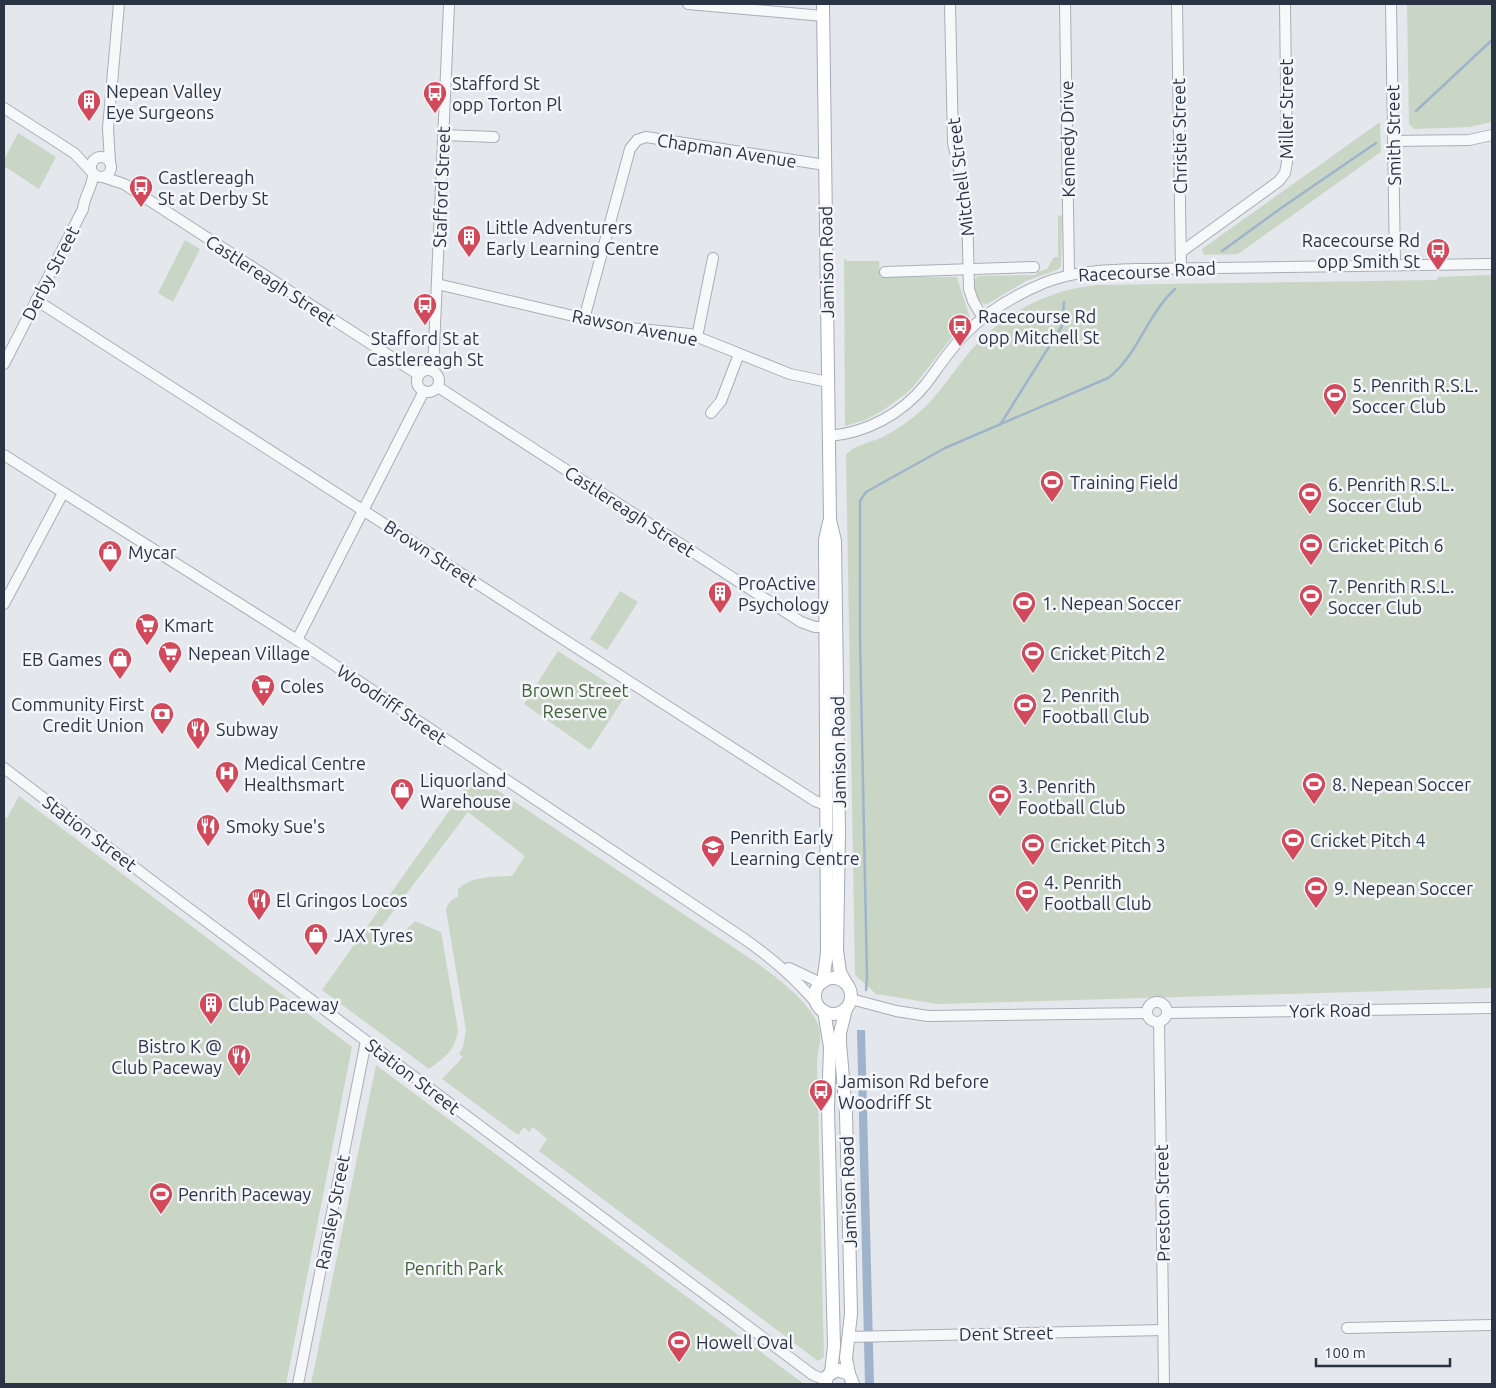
<svg xmlns="http://www.w3.org/2000/svg" width="1496" height="1388" viewBox="0 0 1496 1388" font-family="Ubuntu,sans-serif">
  <style>
    .green { fill: #c9d6c5 }
    .water { fill: #9fb4cc }
    .lines { fill: none; stroke-linecap: round; stroke-linejoin: round }
    .stream { stroke: #9fb4cc; stroke-width: 2.5 }
    .minor-casing { stroke: #a9aeb7; stroke-width: 12 }
    .major-casing { stroke: #a3abb8; stroke-width: 14 }
    .minor { stroke: #f7f8fa; stroke-width: 10 }
    .major { stroke: #fff; stroke-width: 12 }
    .labels { text-anchor: middle; dominant-baseline: central; stroke-width: 5; stroke-linejoin: round; paint-order: stroke }
    .poi-label { font-size: 18px; fill: #2b3445; stroke: #f4f6f9; text-anchor: start }
    .street-label { font-size: 18px; fill: #2b3445; stroke: #f4f6f9 }
    .park-label { font-size: 18px; fill: #3f6138; stroke: #f4f6f9 }
  </style>
  <rect width="100%" height="100%" fill="#e4e7ec"/>
  <g class="green">
    <polygon points="1407,4 1492,4 1492,122 1469,127 1414,129 1409,124"/>
    <polygon points="1380,122 1381,152 1238,254 1204,255 1202,249"/>
    <polygon points="18,133 56,157 39,189 4,166 4,160"/>
    <path d="M 1062,215 L 1061,266 L 1059,269 L 1026,281 L 987,304 C 975,305 968,284 978,276 L 1036,275 L 1037,272 L 1047,269 L 1054,257 L 1058,257 L 1058,216 Z"/>
    <polygon points="185,240 200,249 173,302 158,293"/>
    <polygon points="844,258 847,261 879,261 880,277 957,277 970,318 952,337 913,387 904,395 882,411 865,420 845,426"/>
    <path d="M 1492,275 L 1492,988 L 938,1004 L 876,994 L 855,975 L 846,455 C 855,444 870,443 883,437 C 894,431 905,424 915,416 C 936,399 950,376 967,355 C 999,316 1047,289 1098,285 L 1437,280 L 1437,277 Z"/>
    <polygon points="620,591 638,602 607,650 590,639"/>
    <polygon points="558,651 626,695 590,750 524,704"/>
    <path d="M 476,776 L 757,963 C 777,978 816,1006 820,1032 C 821,1041 818,1051 817,1060 L 824,1357 L 818,1361 L 539,1151 L 547,1139 L 533,1127 L 529,1132 L 524,1127 L 518,1135 L 442,1079 L 463,1057 L 459,1054 L 463,1047 L 466,1030 L 446,910 C 448,903 451,899 458,897 L 458,889 C 472,876 494,877 512,876 L 525,856 L 468,812 L 374,937 L 387,947 L 398,933 L 403,937 L 408,930 L 407,929 L 415,921 L 441,932 L 458,1030 C 455,1051 445,1057 429,1069 L 322,990 L 467,786 Z"/>
    <polygon points="19,796 352,1047 286,1384 4,1384 4,817 7,818"/>
    <polygon points="376,1065 804,1384 311,1384"/>
  </g>
  <polygon class="water" points="857,1030 865,1030 874,1384 865,1384"/>
  <g class="lines">
    <g class="stream">
      <polyline points="1416,111 1492,40"/>
      <polyline points="1222,251 1284,206 1376,143"/>
      <polyline points="1000,425 1062,326 1064,302"/>
      <path d="M 866,990 L 867,977 L 860,638 L 860,501 L 866,492 L 945,448 L 1108,378 C 1137,357 1147,314 1175,289"/>
    </g>
    <g class="minor-casing">
      <g id="minor">
        <polyline points="688,4 823,16"/>
        <polyline points="950,4 953,143 967,204 969,289 973,301 983,318"/>
        <polyline points="1065,4 1069,275"/>
        <polyline points="1177,4 1181,268"/>
        <polyline points="1391,4 1395,265"/>
        <polyline points="4,108 74,153 91,171"/>
        <polyline points="443,135 494,137"/>
        <polyline points="1393,141 1469,140 1492,135"/>
        <circle cx="101" cy="167" r="10"/>
        <polyline points="110,162 108,128 119,4"/>
        <polyline points="103,177 124,184 419,375"/>
        <polyline points="1181,252 1279,181 1285,173 1287,162 1285,4"/>
        <polyline points="885,272 1034,267"/>
        <polyline points="437,284 620,327 690,334 790,374 828,382"/>
        <polyline points="36,300 815,801 826,805"/>
        <polyline points="584,319 630,149 637,140 646,137 825,165"/>
        <polyline points="697,337 713,258"/>
        <path d="M 4,364 L 83,209 C 84,196 93,187 93,174"/>
        <circle cx="428" cy="381" r="11"/>
        <polyline points="433,371 449,4"/>
        <polyline points="438,387 801,622 815,627 825,627"/>
        <polyline points="711,413 721,401 739,354"/>
        <path d="M 829,436 C 866,433 902,414 926,384 C 938,368 949,351 963,336 C 985,313 1015,295 1044,283 C 1074,271 1105,270 1137,269 C 1164,269 1190,268 1217,268 C 1308,267 1400,265 1492,264"/>
        <path d="M 4,455 L 297,640 L 746,940 C 775,961 795,978 818,1005"/>
        <polyline points="4,604 63,493"/>
        <polyline points="297,640 424,391"/>
        <polyline points="4,768 159,886 813,1375 826,1380"/>
        <polyline points="789,968 821,983"/>
        <polyline points="851,999 896,1011 928,1016 1147,1013"/>
        <circle cx="1157" cy="1012" r="10"/>
        <polyline points="1167,1013 1492,1008"/>
        <polyline points="1159,1022 1164,1384"/>
        <polyline points="1347,1328 1492,1325"/>
        <polyline points="848,1337 1163,1330"/>
        <polyline points="298,1384 366,1041"/>
      </g>
    </g>
    <g class="major-casing">
      <g id="major">
        <polyline points="823,4 830,520 835,541 839,832 837,950 840,972 846,983"/>
        <circle cx="833" cy="996" r="18"/>
        <polyline points="823,982 827,953 825,540 829,522"/>
        <polyline points="846,1009 840,1033 840,1043 846,1114 849,1227 851,1314 846,1358 849,1374"/>
        <polyline points="824,1011 830,1047 828,1107 834,1346 831,1373"/>
        <polyline points="825,1384 828,1375 838,1370 849,1374 853,1384"/>
      </g>
    </g>
    <use href="#minor" class="minor"/>
    <use href="#major" class="major"/>
  </g>
  <defs>
    <g id="bus-pin" transform="scale(1.25)"><path d="M0 17L-7.5 6A9.5 9.5 0 1 1 7.5 6Z" fill="#d1495b" stroke="#f4f6f9"/><path d="M-5-6H5V4H4V6H2V4H-2V6H-4V4H-5ZM-3.5-4V0h7V-4ZM-3.5 1.2v1.5H-2V1.2ZM2 1.2v1.5H3.5V1.2Z" fill="#fff"/></g>
    <g id="building-pin" transform="scale(1.25)"><path d="M0 17L-7.5 6A9.5 9.5 0 1 1 7.5 6Z" fill="#d1495b" stroke="#f4f6f9"/><path d="M-4-6H4V6H1V3H-1V6H-4ZM-2.5-4.3h1.7v1.8h-1.7ZM.8-4.3h1.7v1.8H.8ZM-2.5-1h1.7V.8h-1.7ZM.8-1h1.7V.8H.8Z" fill="#fff"/></g>
    <g id="stadium-pin" transform="scale(1.25)"><path d="M0 17L-7.5 6A9.5 9.5 0 1 1 7.5 6Z" fill="#d1495b" stroke="#f4f6f9"/><path d="M0-5a6.5 5 0 1 0 0 10a6.5 5 0 1 0 0-10ZM-3.5-1.8h7v3.6h-7Z" fill="#fff"/></g>
    <g id="shop-pin" transform="scale(1.25)"><path d="M0 17L-7.5 6A9.5 9.5 0 1 1 7.5 6Z" fill="#d1495b" stroke="#f4f6f9"/><path d="M-5-2.5h2.3a2.7 3.5 0 0 1 5.4 0H5L5.5 6h-11ZM-1.5-2.5h3a1.5 2.3 0 0 0-3 0Z" fill="#fff"/></g>
    <g id="supermarket-pin" transform="scale(1.25)"><path d="M0 17L-7.5 6A9.5 9.5 0 1 1 7.5 6Z" fill="#d1495b" stroke="#f4f6f9"/><path d="M-6-5.5h2.5l.6 2H6L4.5 2H-2.5L-4.4-4H-6ZM-1.5 3.2a1.3 1.3 0 1 0 .1 0ZM3 3.2a1.3 1.3 0 1 0 .1 0Z" fill="#fff"/></g>
    <g id="bank-pin" transform="scale(1.25)"><path d="M0 17L-7.5 6A9.5 9.5 0 1 1 7.5 6Z" fill="#d1495b" stroke="#f4f6f9"/><path d="M-6-4H6V4H-6ZM0-2.3a2.3 2.3 0 1 0 0 4.6a2.3 2.3 0 1 0 0-4.6Z" fill="#fff"/></g>
    <g id="restaurant-pin" transform="scale(1.25)"><path d="M0 17L-7.5 6A9.5 9.5 0 1 1 7.5 6Z" fill="#d1495b" stroke="#f4f6f9"/><path d="M-5-6h1v4h1v-4h1v4h1v-4h1v5L-1.5 .5V6h-2V.5L-5-1ZM5-6V6H3V1.5H1.5Q1.5-4 5-6Z" fill="#fff"/></g>
    <g id="hospital-pin" transform="scale(1.25)"><path d="M0 17L-7.5 6A9.5 9.5 0 1 1 7.5 6Z" fill="#d1495b" stroke="#f4f6f9"/><path d="M-5-5h3v3.5h4V-5h3V5h-3V1.5h-4V5h-3Z" fill="#fff"/></g>
    <g id="school-pin" transform="scale(1.25)"><path d="M0 17L-7.5 6A9.5 9.5 0 1 1 7.5 6Z" fill="#d1495b" stroke="#f4f6f9"/><path d="M0-5L7-2L0 1L-7-2ZM-4 1L0 2.5L4 1V4Q0 6-4 4Z" fill="#fff"/></g>
  </defs>
  <g fill-rule="evenodd">
    <use href="#bus-pin" x="435" y="93"/>
    <use href="#building-pin" x="89" y="101"/>
    <use href="#bus-pin" x="141" y="187"/>
    <use href="#building-pin" x="469" y="237"/>
    <use href="#bus-pin" x="1438" y="250"/>
    <use href="#bus-pin" x="425" y="305"/>
    <use href="#bus-pin" x="960" y="326"/>
    <use href="#stadium-pin" x="1335" y="395"/>
    <use href="#stadium-pin" x="1052" y="482"/>
    <use href="#stadium-pin" x="1310" y="494"/>
    <use href="#stadium-pin" x="1311" y="545"/>
    <use href="#shop-pin" x="110" y="552"/>
    <use href="#building-pin" x="720" y="593"/>
    <use href="#stadium-pin" x="1311" y="596"/>
    <use href="#stadium-pin" x="1024" y="603"/>
    <use href="#supermarket-pin" x="147" y="625"/>
    <use href="#supermarket-pin" x="170" y="653"/>
    <use href="#stadium-pin" x="1033" y="653"/>
    <use href="#shop-pin" x="120" y="659"/>
    <use href="#supermarket-pin" x="263" y="686"/>
    <use href="#stadium-pin" x="1025" y="705"/>
    <use href="#bank-pin" x="162" y="714"/>
    <use href="#restaurant-pin" x="198" y="729"/>
    <use href="#hospital-pin" x="227" y="773"/>
    <use href="#stadium-pin" x="1314" y="784"/>
    <use href="#shop-pin" x="402" y="790"/>
    <use href="#stadium-pin" x="1000" y="796"/>
    <use href="#restaurant-pin" x="208" y="826"/>
    <use href="#stadium-pin" x="1293" y="840"/>
    <use href="#stadium-pin" x="1033" y="845"/>
    <use href="#school-pin" x="713" y="847"/>
    <use href="#stadium-pin" x="1316" y="888"/>
    <use href="#stadium-pin" x="1027" y="892"/>
    <use href="#restaurant-pin" x="259" y="900"/>
    <use href="#shop-pin" x="316" y="935"/>
    <use href="#building-pin" x="211" y="1004"/>
    <use href="#restaurant-pin" x="239" y="1056"/>
    <use href="#bus-pin" x="821" y="1091"/>
    <use href="#stadium-pin" x="161" y="1194"/>
    <use href="#stadium-pin" x="679" y="1342"/>
  </g>
  <g class="labels">
    <g class="poi-label">
      <text x="452" y="83">Stafford St<tspan x="452" dy="21">opp Torton Pl</tspan></text>
      <text x="106" y="91">Nepean Valley<tspan x="106" dy="21">Eye Surgeons</tspan></text>
      <text x="158" y="177">Castlereagh<tspan x="158" dy="21">St at Derby St</tspan></text>
      <text x="486" y="227">Little Adventurers<tspan x="486" dy="21">Early Learning Centre</tspan></text>
      <text x="1420" y="240" text-anchor="end">Racecourse Rd<tspan x="1420" dy="21">opp Smith St</tspan></text>
      <text x="978" y="316">Racecourse Rd<tspan x="978" dy="21">opp Mitchell St</tspan></text>
      <text x="425" y="338" text-anchor="middle">Stafford St at<tspan x="425" dy="21">Castlereagh St</tspan></text>
      <text x="1352" y="385">5. Penrith R.S.L.<tspan x="1352" dy="21">Soccer Club</tspan></text>
      <text x="1070" y="482">Training Field</text>
      <text x="1328" y="484">6. Penrith R.S.L.<tspan x="1328" dy="21">Soccer Club</tspan></text>
      <text x="1328" y="545">Cricket Pitch 6</text>
      <text x="128" y="552">Mycar</text>
      <text x="738" y="583">ProActive<tspan x="738" dy="21">Psychology</tspan></text>
      <text x="1328" y="586">7. Penrith R.S.L.<tspan x="1328" dy="21">Soccer Club</tspan></text>
      <text x="1042" y="603">1. Nepean Soccer</text>
      <text x="164" y="625">Kmart</text>
      <text x="188" y="653">Nepean Village</text>
      <text x="1050" y="653">Cricket Pitch 2</text>
      <text x="102" y="659" text-anchor="end">EB Games</text>
      <text x="280" y="686">Coles</text>
      <text x="1042" y="695">2. Penrith<tspan x="1042" dy="21">Football Club</tspan></text>
      <text x="144" y="704" text-anchor="end">Community First<tspan x="144" dy="21">Credit Union</tspan></text>
      <text x="216" y="729">Subway</text>
      <text x="244" y="763">Medical Centre<tspan x="244" dy="21">Healthsmart</tspan></text>
      <text x="420" y="780">Liquorland<tspan x="420" dy="21">Warehouse</tspan></text>
      <text x="1332" y="784">8. Nepean Soccer</text>
      <text x="1018" y="786">3. Penrith<tspan x="1018" dy="21">Football Club</tspan></text>
      <text x="226" y="826">Smoky Sue's</text>
      <text x="730" y="837">Penrith Early<tspan x="730" dy="21">Learning Centre</tspan></text>
      <text x="1310" y="840">Cricket Pitch 4</text>
      <text x="1050" y="845">Cricket Pitch 3</text>
      <text x="1044" y="882">4. Penrith<tspan x="1044" dy="21">Football Club</tspan></text>
      <text x="1334" y="888">9. Nepean Soccer</text>
      <text x="276" y="900">El Gringos Locos</text>
      <text x="334" y="935">JAX Tyres</text>
      <text x="228" y="1004">Club Paceway</text>
      <text x="222" y="1046" text-anchor="end">Bistro K @<tspan x="222" dy="21">Club Paceway</tspan></text>
      <text x="838" y="1081">Jamison Rd before<tspan x="838" dy="21">Woodriff St</tspan></text>
      <text x="178" y="1194">Penrith Paceway</text>
      <text x="696" y="1342">Howell Oval</text>
    </g>
    <g class="street-label">
      <text transform="translate(1286 109) rotate(-90)">Miller Street</text>
      <text transform="translate(1393 135) rotate(-91)">Smith Street</text>
      <text transform="translate(1179 136) rotate(-91)">Christie Street</text>
      <text transform="translate(1067 139) rotate(-91)">Kennedy Drive</text>
      <text transform="translate(727 150) rotate(9)">Chapman Avenue</text>
      <text transform="translate(960 177) rotate(-97)">Mitchell Street</text>
      <text transform="translate(441 187) rotate(-88)">Stafford Street</text>
      <text transform="translate(826 262) rotate(-91)">Jamison Road</text>
      <text transform="translate(1147 271) rotate(-3)">Racecourse Road</text>
      <text transform="translate(50 273) rotate(-63)">Derby Street</text>
      <text transform="translate(271 280) rotate(33)">Castlereagh Street</text>
      <text transform="translate(635 327) rotate(11)">Rawson Avenue</text>
      <text transform="translate(630 511) rotate(33)">Castlereagh Street</text>
      <text transform="translate(431 553) rotate(33)">Brown Street</text>
      <text transform="translate(392 704) rotate(34)">Woodriff Street</text>
      <text transform="translate(838 752) rotate(-91)">Jamison Road</text>
      <text transform="translate(90 833) rotate(37)">Station Street</text>
      <text transform="translate(1330 1010) rotate(-1)">York Road</text>
      <text transform="translate(413 1076) rotate(37)">Station Street</text>
      <text transform="translate(848 1192) rotate(-92)">Jamison Road</text>
      <text transform="translate(1162 1203) rotate(-91)">Preston Street</text>
      <text transform="translate(332 1212) rotate(-79)">Ransley Street</text>
      <text transform="translate(1006 1333) rotate(-1)">Dent Street</text>
    </g>
    <g class="park-label">
      <text x="575" y="690">Brown Street<tspan x="575" dy="21">Reserve</tspan></text>
      <text x="454" y="1268">Penrith Park</text>
    </g>
  </g>
  <rect width="1496" height="1388" fill="none" stroke="#2b3445" stroke-width="10"/>
  <path d="M1316 1358v8h134v-8" fill="none" stroke="#2b3445" stroke-width="2.5"/>
  <text x="1324" y="1358" font-size="15" fill="#2b3445" stroke="#f4f6f9" stroke-width="4" paint-order="stroke">100 m</text>
</svg>
